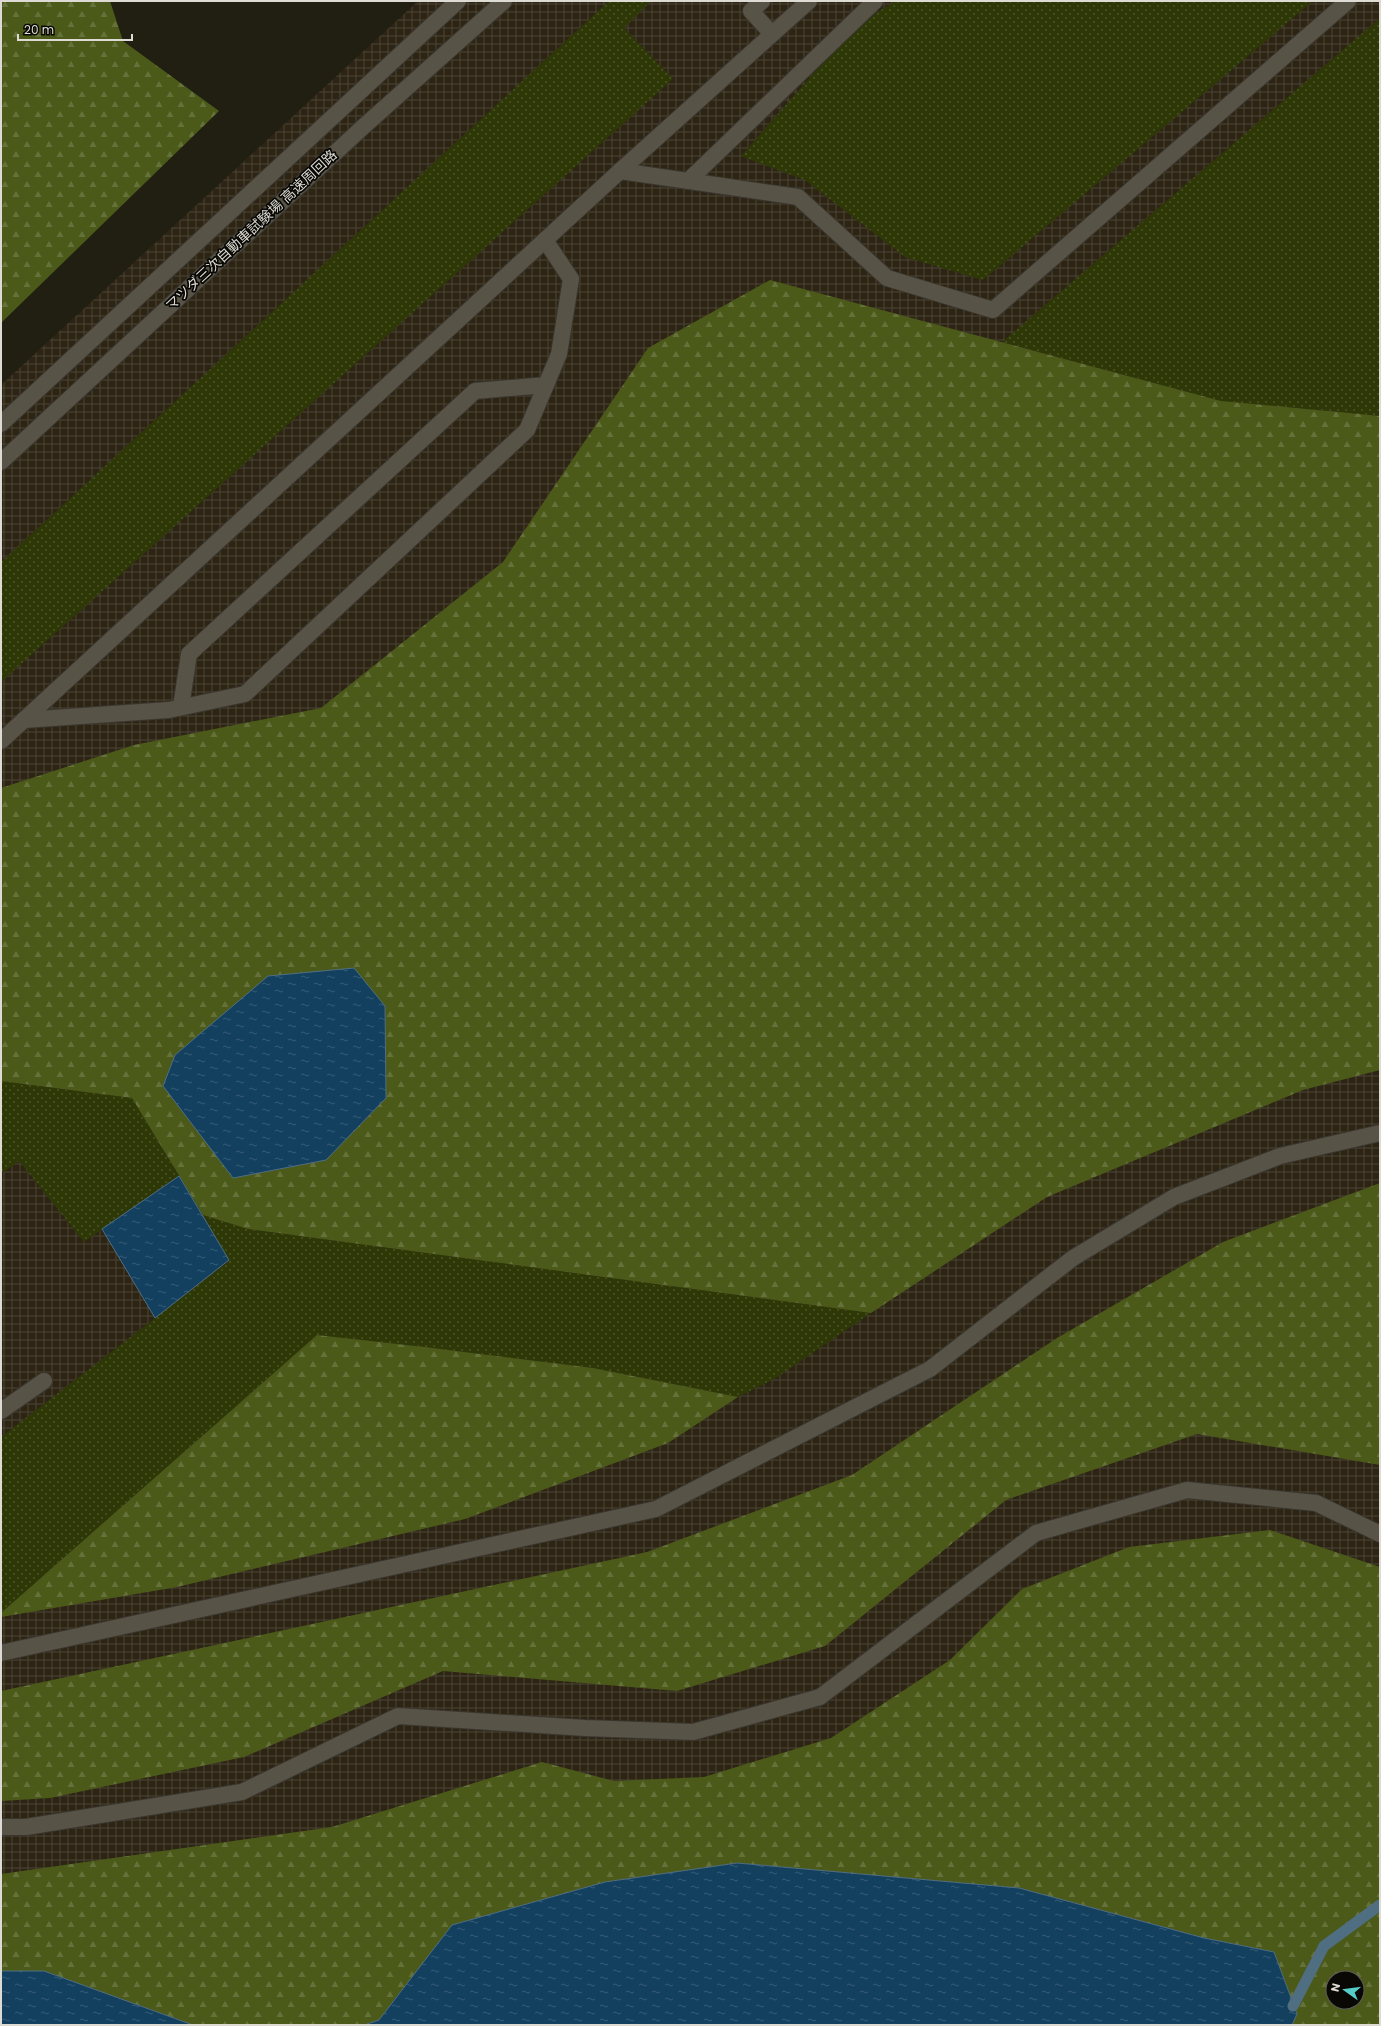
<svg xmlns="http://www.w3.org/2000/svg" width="1381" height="2026" viewBox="0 0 1381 2026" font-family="Poppins,'Noto Sans JP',sans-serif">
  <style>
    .industrial { fill: url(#industrial-grid); fill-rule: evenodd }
    .grass { fill: url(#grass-dots) }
    .forest { fill: url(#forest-firs); fill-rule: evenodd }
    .water { fill: url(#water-ripples); stroke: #506e82 }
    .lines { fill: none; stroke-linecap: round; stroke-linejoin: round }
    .stream { stroke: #506e82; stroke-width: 11 }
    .service-casing { stroke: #39362f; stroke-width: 18 }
    .service { stroke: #575346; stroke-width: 16 }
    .labels { text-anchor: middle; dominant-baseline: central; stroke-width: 3.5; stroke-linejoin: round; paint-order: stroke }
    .street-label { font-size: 14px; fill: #dddbd3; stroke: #090804 }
  </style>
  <defs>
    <pattern id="industrial-grid" width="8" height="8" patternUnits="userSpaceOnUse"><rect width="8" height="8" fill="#2d2414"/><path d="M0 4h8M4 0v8" fill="none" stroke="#4b4335"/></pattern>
    <pattern id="grass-dots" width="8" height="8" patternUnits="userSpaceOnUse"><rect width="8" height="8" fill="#2d3806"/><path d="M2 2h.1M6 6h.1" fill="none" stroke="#4b5429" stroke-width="1.8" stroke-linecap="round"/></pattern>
    <pattern id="forest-firs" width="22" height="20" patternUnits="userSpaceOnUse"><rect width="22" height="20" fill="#4b5a19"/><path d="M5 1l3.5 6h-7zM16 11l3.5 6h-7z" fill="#64713a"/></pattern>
    <pattern id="water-ripples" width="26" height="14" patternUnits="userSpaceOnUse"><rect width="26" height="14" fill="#13405f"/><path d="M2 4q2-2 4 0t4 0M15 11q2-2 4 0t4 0" fill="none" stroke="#355b75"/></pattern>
  </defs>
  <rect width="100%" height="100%" fill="#211e12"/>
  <path class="industrial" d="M 418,1 L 1380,1 L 1380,2025 L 1,2025 L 1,385 ZM 1333,1978 L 1357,1978 L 1357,2002 L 1333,2002 Z"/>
  <g class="grass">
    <polygon points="609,1 651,1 624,28 673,79 1,682 1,562"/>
    <polygon points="896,1 1313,1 983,280 905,257 805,180 741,156 857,24"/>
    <polygon points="1380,18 1380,416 1221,401 1002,342"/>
    <polygon points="1,1081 132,1098 179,1176 84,1242 19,1161 1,1174"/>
    <polygon points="203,1215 248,1229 871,1313 776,1378 738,1397 593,1368 424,1347 317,1335 1,1613 1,1437 229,1261"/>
  </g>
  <g class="forest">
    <polygon points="1,1 110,1 123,41 219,111 1,323"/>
    <polygon points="770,280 1221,401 1380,416 1380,1070 1303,1090 1047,1197 871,1313 248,1229 203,1215 132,1098 1,1081 1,788 134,745 321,708 503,562 648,348"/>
    <polygon points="1380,1183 1380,1465 1197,1434 1006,1500 825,1646 677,1691 443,1671 244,1757 50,1798 1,1801 1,1691 647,1552 852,1475 1057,1338 1223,1242"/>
    <polygon points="317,1335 424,1347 593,1368 738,1397 668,1443 465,1519 177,1587 1,1617 1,1613"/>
    <path d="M 1270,1530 L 1380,1567 L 1380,2025 L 1292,2025 L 1297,2014 L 1274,1952 L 1204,1938 L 1019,1888 L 737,1863 L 605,1882 L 452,1925 L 379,2020 L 364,2025 L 193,2025 L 44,1971 L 1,1971 L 1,1874 L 332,1827 L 542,1762 L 614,1781 L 704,1777 L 831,1738 L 950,1660 L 1022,1589 L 1129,1547 ZM 1333,1978 L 1357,1978 L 1357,2002 L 1333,2002 Z"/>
  </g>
  <g class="water">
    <polygon points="354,968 385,1006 386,1098 326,1160 233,1178 163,1086 175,1055 268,976"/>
    <polygon points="179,1176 229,1260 155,1318 102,1229"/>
    <polygon points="737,1863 1019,1888 1204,1938 1274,1952 1297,2014 1292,2025 364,2025 379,2020 452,1925 605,1882"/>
    <polygon points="1,1971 44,1971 193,2025 1,2025"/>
  </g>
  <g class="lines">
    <polyline class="stream" points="1293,2006 1324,1946 1380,1905"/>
    <g class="service-casing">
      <g id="service">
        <polyline points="762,1 751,11 772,34"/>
        <polyline points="620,171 798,197 887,278 993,310 1348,1"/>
        <polyline points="688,181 875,1"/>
        <polyline points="1,424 458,1"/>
        <polyline points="1,462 363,127 504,1"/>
        <polyline points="181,707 189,654 475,391 546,385"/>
        <polyline points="24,720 169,710 245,694 527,430 559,354 571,279 545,240"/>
        <polyline points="1,741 620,171 809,1"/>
        <polyline points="1,1411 44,1381"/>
        <polyline points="1,1653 656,1509 930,1369 1073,1258 1174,1197 1280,1156 1380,1133"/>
        <polyline points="1,1827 26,1827 242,1792 398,1716 585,1728 693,1732 820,1697 1036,1533 1187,1490 1316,1503 1380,1534"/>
      </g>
    </g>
    <use href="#service" class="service"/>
  </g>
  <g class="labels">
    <g class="street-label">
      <text transform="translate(251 230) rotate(-43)">マツダ三次自動車試験場 高速周回路</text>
    </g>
  </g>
  <rect width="1381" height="2026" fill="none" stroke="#dddbd3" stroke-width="4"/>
  <g transform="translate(1345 1990) rotate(284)"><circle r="19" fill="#090804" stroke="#5e5c57"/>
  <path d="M0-3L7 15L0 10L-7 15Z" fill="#54cdc8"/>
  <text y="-6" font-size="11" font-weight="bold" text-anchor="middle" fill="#dddbd3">N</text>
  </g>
  <path d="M18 34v6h114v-6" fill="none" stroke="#dddbd3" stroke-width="2"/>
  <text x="24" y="34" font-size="12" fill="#dddbd3" stroke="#090804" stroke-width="3" paint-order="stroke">20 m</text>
</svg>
